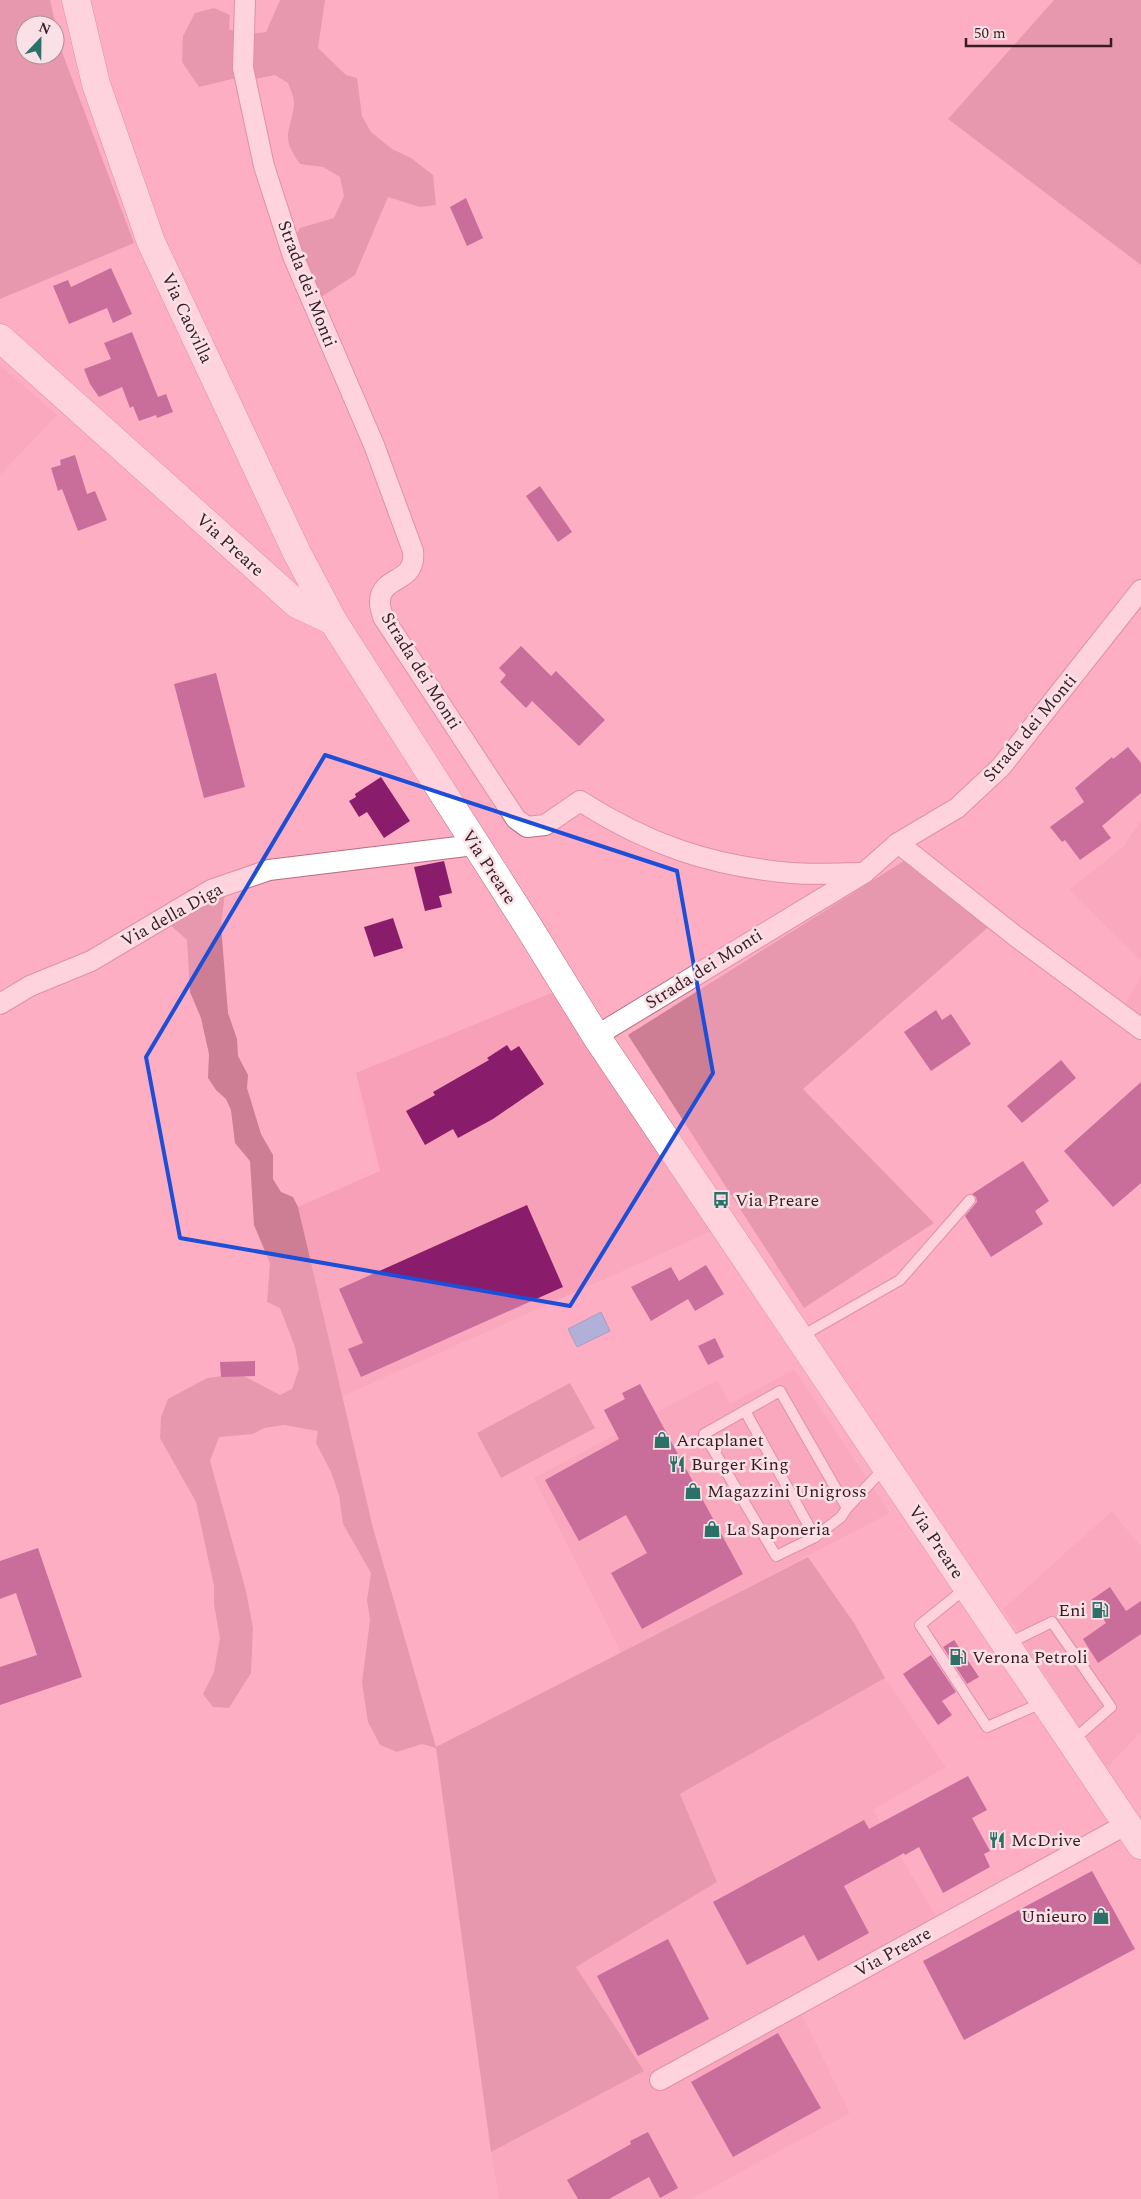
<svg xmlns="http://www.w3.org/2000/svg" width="1141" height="2199" viewBox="0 0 1141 2199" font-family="Spectral,serif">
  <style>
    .built { fill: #f7a0b8 }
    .green { fill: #cd7d94; fill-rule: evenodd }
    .water { fill: #53b2f4; stroke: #4b85b6 }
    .building { fill: #891d6b }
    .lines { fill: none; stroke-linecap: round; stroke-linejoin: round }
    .service-casing { stroke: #b76d82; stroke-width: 12 }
    .minor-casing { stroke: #b76d82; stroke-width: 22 }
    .secondary-casing { stroke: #b76d82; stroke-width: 29 }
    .primary-casing { stroke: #b76d82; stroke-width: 29 }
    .service { stroke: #fff; stroke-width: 10 }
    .minor { stroke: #fff; stroke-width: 20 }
    .secondary { stroke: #fff; stroke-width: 28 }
    .primary { stroke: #fff; stroke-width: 28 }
    .marked { fill: none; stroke: #1d4ed8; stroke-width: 4; stroke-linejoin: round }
    .labels { text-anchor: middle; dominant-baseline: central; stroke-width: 5; stroke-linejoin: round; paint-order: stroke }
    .street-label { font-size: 18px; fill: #391b24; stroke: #fae1e7 }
    .poi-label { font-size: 18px; fill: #391b24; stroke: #fae1e7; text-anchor: start }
  </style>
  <rect width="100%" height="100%" fill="#feaec3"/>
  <g class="built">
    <polygon points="0,365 57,415 0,475"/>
    <polygon points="1141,820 1141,961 1069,890 1124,846"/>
    <polygon points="1141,976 1141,1022 1123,1009"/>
    <polygon points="554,992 712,1231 341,1397 298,1207 380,1171 356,1073"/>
    <polygon points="794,1369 890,1513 621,1653 534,1478 717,1380 730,1404"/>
    <polygon points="1112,1511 1141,1547 1141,1732 1106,1769 1003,1609"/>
    <polygon points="885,1678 946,1767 873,1810 937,1918 798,2007 850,2113 691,2199 499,2199 491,2152 643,2071 576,1967 717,1882 680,1794"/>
  </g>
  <g class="green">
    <path d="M 0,0 L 50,0 L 62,52 L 134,243 L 0,299 ZM 25,25 L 55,25 L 55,55 L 25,55 Z"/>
    <path d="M 280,0 L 325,0 L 318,48 L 346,75 L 357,78 L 362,116 L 371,132 L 392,149 L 411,158 L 433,175 L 436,205 L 420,207 L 388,197 L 355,275 L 304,308 L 288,248 L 300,228 L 334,218 L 344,196 L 340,177 L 323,167 L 300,164 C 280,136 290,134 294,105 C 295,99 290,89 288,83 L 275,75 L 250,80 L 232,79 L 199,87 L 182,62 L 183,36 L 195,13 L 214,8 L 230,15 L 229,29 L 243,35 L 266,32 Z"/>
    <polygon points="1054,0 1141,0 1141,265 948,119"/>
    <polygon points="918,852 1001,916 803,1089 934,1223 804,1308 628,1035"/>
    <polygon points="225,893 221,926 228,1013 237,1039 238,1056 248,1075 247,1088 261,1134 273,1155 273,1179 281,1192 293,1197 298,1207 373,1528 436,1747 808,1557 854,1623 885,1678 680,1794 717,1882 576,1967 644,2071 491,2152 436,1748 422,1744 397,1752 380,1745 368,1722 362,1683 370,1620 367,1600 371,1573 343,1524 339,1495 331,1472 316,1443 318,1431 284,1425 264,1428 253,1434 219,1437 210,1461 246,1591 253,1628 251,1673 229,1708 213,1707 203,1694 214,1672 220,1638 214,1604 214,1586 196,1502 160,1438 161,1417 168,1399 207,1378 240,1374 280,1395 292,1389 299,1369 295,1347 280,1308 267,1302 270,1263 254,1225 250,1161 235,1143 231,1110 226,1099 216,1090 208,1078 209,1054 201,1018 190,992 187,940 167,922"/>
    <polygon points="570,1383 595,1428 501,1478 477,1433"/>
  </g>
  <polygon class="water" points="601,1312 610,1331 577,1347 568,1329"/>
  <g class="building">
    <polygon points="466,198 483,238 467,246 450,207"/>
    <polygon points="111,268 132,314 113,323 107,308 69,324 53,286 68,280 71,287"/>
    <polygon points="132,332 158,397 166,394 173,412 157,418 156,415 139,421 133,406 130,408 122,387 99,397 90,384 84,369 111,359 104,343"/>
    <polygon points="75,455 87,494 95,491 107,520 78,531 62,489 58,491 51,468 61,465 60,460"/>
    <polygon points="540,486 572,532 558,542 526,496"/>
    <polygon points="521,646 551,676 556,671 605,720 579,746 532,701 526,708 500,682 506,675 499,668"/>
    <polygon points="216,673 245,787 204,798 174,684"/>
    <polygon points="1128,747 1141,763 1141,793 1102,826 1111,838 1080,860 1065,840 1062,842 1050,827 1084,802 1075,788 1112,757 1113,759"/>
    <polygon points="381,777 410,821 384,838 367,812 359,817 349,801 356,797 355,794"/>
    <polygon points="444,861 452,893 439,896 442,907 425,911 414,867"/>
    <polygon points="393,918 403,948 374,957 364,927"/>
    <polygon points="936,1010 942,1020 951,1014 971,1044 931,1071 904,1032"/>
    <polygon points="507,1045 511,1051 519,1046 544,1084 493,1119 458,1138 453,1129 425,1145 406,1111 435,1095 433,1092 489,1060 487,1058"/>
    <polygon points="1061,1060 1076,1078 1022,1123 1007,1106"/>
    <polygon points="1141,1082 1141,1183 1113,1207 1064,1151"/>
    <polygon points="1023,1161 1049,1201 1035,1211 1043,1224 991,1257 965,1216 977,1202 976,1197 972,1194"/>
    <polygon points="527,1205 563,1287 361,1377 348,1349 363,1343 339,1289"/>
    <polygon points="706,1265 724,1294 695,1311 688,1299 651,1321 631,1287 671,1267 679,1281"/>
    <polygon points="715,1338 724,1357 708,1365 698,1346"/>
    <polygon points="255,1361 255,1376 221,1377 220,1362"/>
    <polygon points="640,1384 743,1574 642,1629 611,1573 647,1553 626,1515 579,1541 545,1480 619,1439 604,1410 625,1399 622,1393"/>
    <polygon points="38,1548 82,1677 0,1705 0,1667 37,1655 16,1593 0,1599 0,1561"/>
    <polygon points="1110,1587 1126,1611 1141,1601 1141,1634 1098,1663 1083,1639 1106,1623 1091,1600"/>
    <polygon points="954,1640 979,1677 967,1684 943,1647"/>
    <polygon points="931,1655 956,1692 942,1701 952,1715 938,1725 903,1674"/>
    <polygon points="968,1776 987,1810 972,1818 990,1851 984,1854 990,1867 943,1893 919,1847 905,1855 904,1853 844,1886 869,1933 818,1961 804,1935 747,1965 713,1902 864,1820 869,1829"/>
    <polygon points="1092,1871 1135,1949 964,2040 923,1961"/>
    <polygon points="668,1939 709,2019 638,2056 597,1976"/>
    <polygon points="778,2033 821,2108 733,2157 691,2082"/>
    <polygon points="648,2132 678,2188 660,2198 649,2177 609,2199 578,2199 567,2180 631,2144 630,2141"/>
  </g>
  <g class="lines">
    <g class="service-casing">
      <g id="service">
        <polyline points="800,1337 900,1280 970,1200"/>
        <polyline points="745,1411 815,1537"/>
        <polyline points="847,1508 780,1391 704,1434 776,1556 815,1537 841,1517 847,1508 885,1467"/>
        <polyline points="966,1588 920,1625 987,1727 1044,1702"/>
        <polyline points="1007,1644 1052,1622 1111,1707 1072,1741"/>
      </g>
    </g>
    <g class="minor-casing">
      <g id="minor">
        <path d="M 245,0 L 243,68 L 264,166 L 293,256 L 374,445 L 413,551 C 417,584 381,575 380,601 C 379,606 382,612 383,617 L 516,819 L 527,827 L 545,825 L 580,801 C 647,844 711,866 791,873 C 815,875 840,873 864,873"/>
        <polyline points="898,843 1014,935 1141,1029"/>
        <polyline points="0,1004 30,986 91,961 211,890 269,870 474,845"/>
        <polyline points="596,1036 864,873 898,843 957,808 1001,767 1141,590"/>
        <polyline points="660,2080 1127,1824"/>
      </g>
    </g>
    <g class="secondary-casing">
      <polyline id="secondary" points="76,0 96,84 151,242 297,553 333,621"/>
    </g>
    <g class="primary-casing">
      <polyline id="primary" points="0,338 297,604 333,621 528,926 596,1036 1141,1845"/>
    </g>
    <use href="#service" class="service"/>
    <use href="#minor" class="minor"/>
    <use href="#secondary" class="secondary"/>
    <use href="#primary" class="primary"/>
  </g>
  <path d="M0 0H1141V2199H0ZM 325,755 L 677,871 L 713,1073 L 570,1306 L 180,1238 L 146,1057 Z" fill="#feaec3" fill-opacity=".55" fill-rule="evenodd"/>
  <path class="marked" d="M 325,755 L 677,871 L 713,1073 L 570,1306 L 180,1238 L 146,1057 Z"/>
  <defs>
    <g id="bus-bare" transform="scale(1.35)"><path d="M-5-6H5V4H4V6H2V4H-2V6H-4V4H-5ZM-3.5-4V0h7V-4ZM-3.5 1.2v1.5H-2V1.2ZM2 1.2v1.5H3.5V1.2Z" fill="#2b7167" stroke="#fae1e7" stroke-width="2.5" paint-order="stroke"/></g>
    <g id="shop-bare" transform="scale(1.35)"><path d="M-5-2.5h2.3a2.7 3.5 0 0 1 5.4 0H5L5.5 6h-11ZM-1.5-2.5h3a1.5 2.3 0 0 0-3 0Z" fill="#2b7167" stroke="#fae1e7" stroke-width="2.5" paint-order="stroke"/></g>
    <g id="restaurant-bare" transform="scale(1.35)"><path d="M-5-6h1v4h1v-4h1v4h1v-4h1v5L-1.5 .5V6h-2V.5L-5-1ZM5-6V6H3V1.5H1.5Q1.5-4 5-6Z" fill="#2b7167" stroke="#fae1e7" stroke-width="2.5" paint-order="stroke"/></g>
    <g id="fuel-bare" transform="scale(1.35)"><path d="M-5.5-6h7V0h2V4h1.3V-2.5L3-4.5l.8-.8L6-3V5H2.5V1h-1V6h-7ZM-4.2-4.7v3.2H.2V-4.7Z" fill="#2b7167" stroke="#fae1e7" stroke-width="2.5" paint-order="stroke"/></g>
  </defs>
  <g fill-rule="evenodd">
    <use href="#bus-bare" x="721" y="1200"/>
    <use href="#shop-bare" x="662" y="1440"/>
    <use href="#restaurant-bare" x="677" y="1464"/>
    <use href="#shop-bare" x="693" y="1491"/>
    <use href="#shop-bare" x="712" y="1529"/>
    <use href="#fuel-bare" x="1100" y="1610"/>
    <use href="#fuel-bare" x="958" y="1657"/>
    <use href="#restaurant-bare" x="997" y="1840"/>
    <use href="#shop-bare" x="1101" y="1916"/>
  </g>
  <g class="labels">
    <g class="street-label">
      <text transform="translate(307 284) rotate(69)">Strada dei Monti</text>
      <text transform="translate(187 318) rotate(65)">Via Caovilla</text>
      <text transform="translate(230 545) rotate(42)">Via Preare</text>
      <text transform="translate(421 671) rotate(58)">Strada dei Monti</text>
      <text transform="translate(1030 728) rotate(-50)">Strada dei Monti</text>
      <text transform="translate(489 867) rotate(57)">Via Preare</text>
      <text transform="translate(172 915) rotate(-29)">Via della Diga</text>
      <text transform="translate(704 969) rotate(-32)">Strada dei Monti</text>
      <text transform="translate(936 1542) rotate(56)">Via Preare</text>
      <text transform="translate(893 1952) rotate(-29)">Via Preare</text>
    </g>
    <g class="poi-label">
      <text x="735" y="1200">Via Preare</text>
      <text x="676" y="1440">Arcaplanet</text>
      <text x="691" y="1464">Burger King</text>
      <text x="707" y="1491">Magazzini Unigross</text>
      <text x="726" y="1529">La Saponeria</text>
      <text x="1086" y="1610" text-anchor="end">Eni</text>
      <text x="972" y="1657">Verona Petroli</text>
      <text x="1011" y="1840">McDrive</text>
      <text x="1087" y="1916" text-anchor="end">Unieuro</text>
    </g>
  </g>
  <g transform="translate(40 40) rotate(22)"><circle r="24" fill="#fae1e7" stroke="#ad9299"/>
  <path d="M0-4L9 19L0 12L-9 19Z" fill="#2b7167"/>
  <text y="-8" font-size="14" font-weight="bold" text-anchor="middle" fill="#391b24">N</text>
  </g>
  <path d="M966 38v8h145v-8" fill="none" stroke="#391b24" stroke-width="2.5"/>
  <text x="974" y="38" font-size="15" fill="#391b24" stroke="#fae1e7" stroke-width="4" paint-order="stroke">50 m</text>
</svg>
